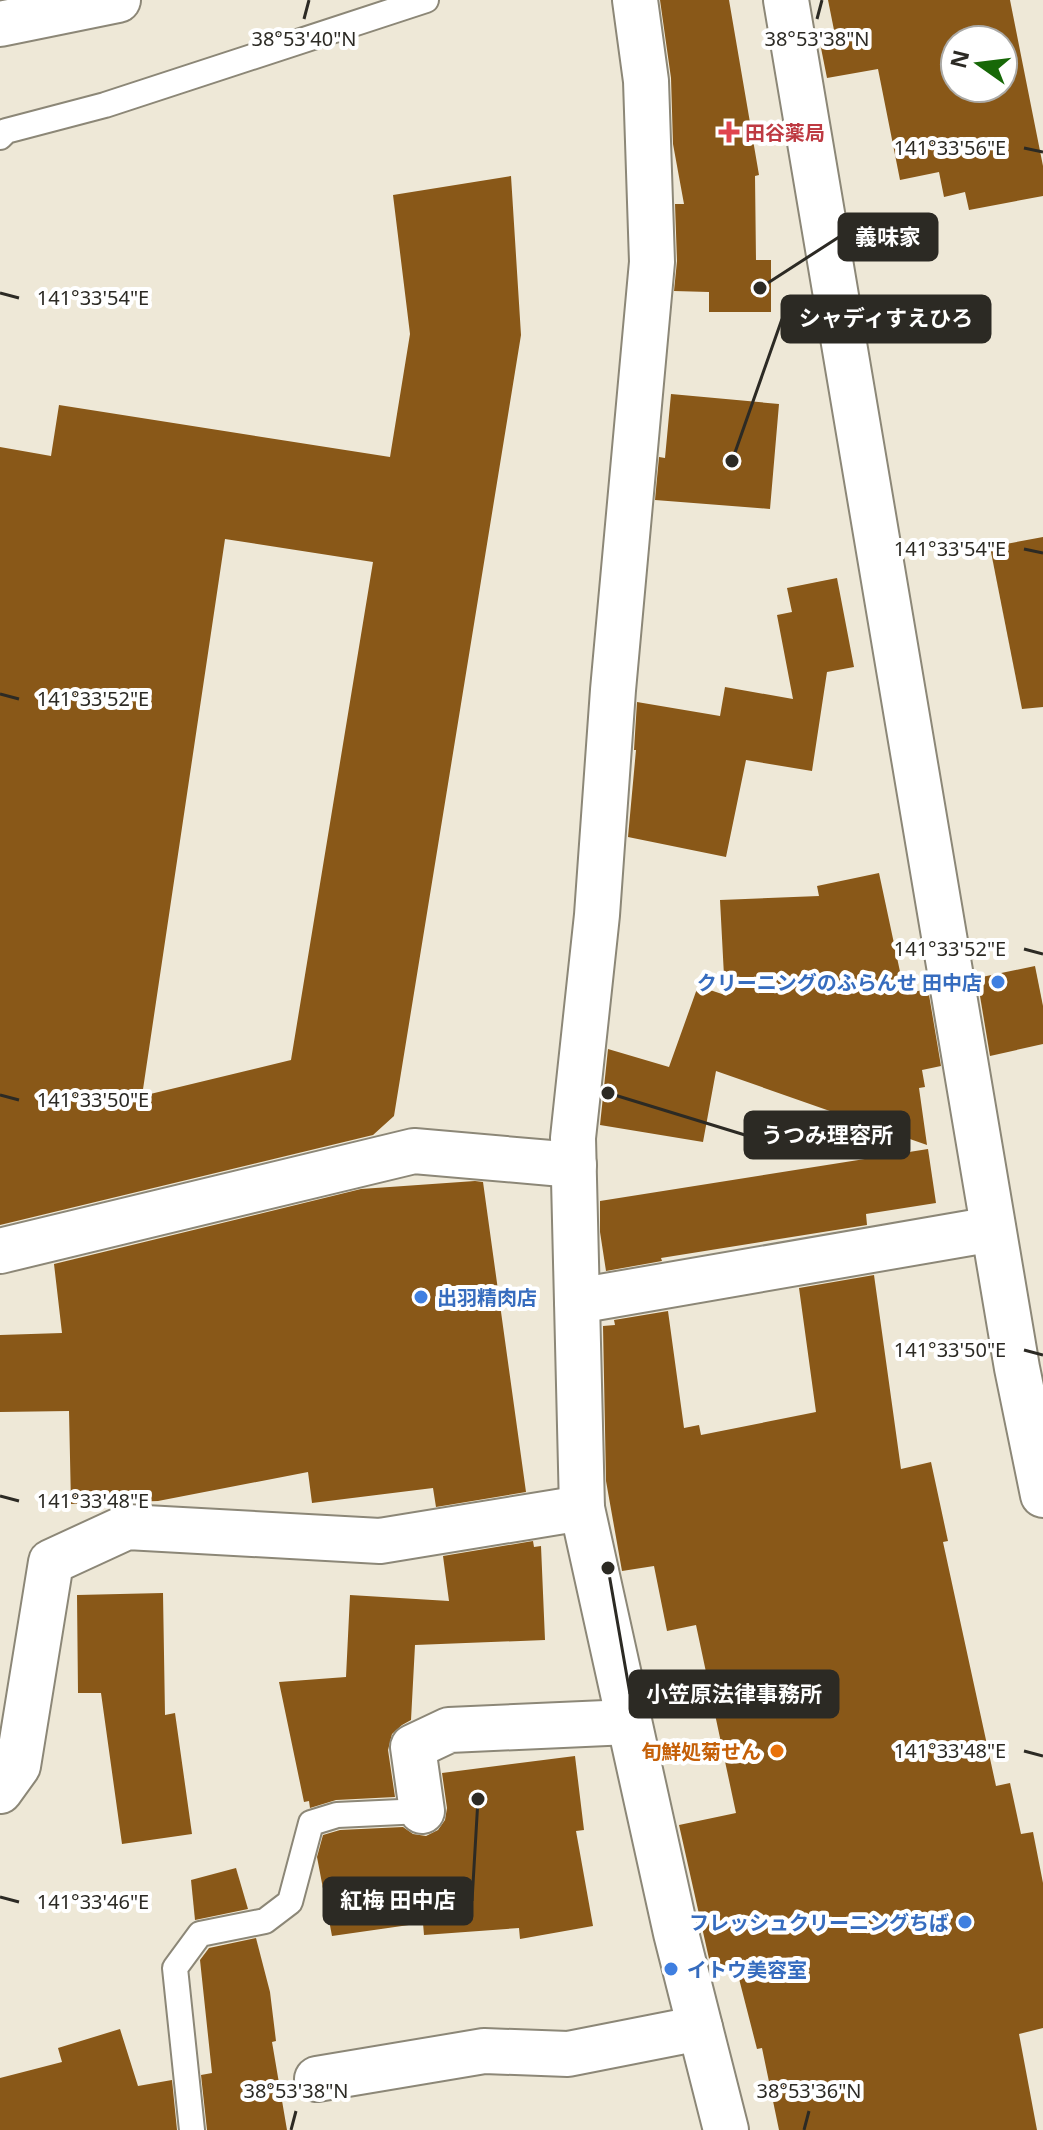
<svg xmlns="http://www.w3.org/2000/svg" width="1043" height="2130" viewBox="0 0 1043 2130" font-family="'Noto Sans','Noto Sans JP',sans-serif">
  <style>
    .building { fill: #895818; fill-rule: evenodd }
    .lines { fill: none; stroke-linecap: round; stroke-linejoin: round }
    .service-casing { stroke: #8c8777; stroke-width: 28 }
    .minor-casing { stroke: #8c8777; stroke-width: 48 }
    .service { stroke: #fff; stroke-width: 24 }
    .minor { stroke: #fff; stroke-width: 44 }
    .ticks { fill: none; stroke: #2c2a24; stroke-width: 3 }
    .health-dot { fill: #e0444e; stroke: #fff; stroke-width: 3 }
    .shop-dot { fill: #3f7fe0; stroke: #fff; stroke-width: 3 }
    .food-dot { fill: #e8710a; stroke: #fff; stroke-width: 3 }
    .labels { text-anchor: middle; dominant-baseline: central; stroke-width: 8; stroke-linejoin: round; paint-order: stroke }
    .health-label { font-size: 20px; font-weight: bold; fill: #be3a42; stroke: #fff; text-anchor: start }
    .shop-label { font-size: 20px; font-weight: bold; fill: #366cbe; stroke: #fff; text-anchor: end }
    .food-label { font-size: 20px; font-weight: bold; fill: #c56008; stroke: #fff; text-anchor: end }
    .ticks-label { font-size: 20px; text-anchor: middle; fill: #2c2a24; stroke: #fff; stroke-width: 8; stroke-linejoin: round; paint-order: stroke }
    .leader { fill: none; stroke: #2c2a24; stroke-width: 3 }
    .callout-dot { fill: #2c2a24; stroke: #fff; stroke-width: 3 }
    .callout { fill: #2c2a24; stroke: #2c2a24; stroke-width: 3 }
    .callout-label { font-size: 22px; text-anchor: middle; font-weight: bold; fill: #fff }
  </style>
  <rect width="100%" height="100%" fill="#eee8d7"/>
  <g class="building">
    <polygon points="660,0 729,0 759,175 755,176 756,260 771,260 771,312 709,312 709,292 674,291 677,261 675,204 684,204 673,144 671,78"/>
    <path d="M 828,0 L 1010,0 L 1043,166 L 1043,196 L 969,210 L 965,192 L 944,197 L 939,172 L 900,180 L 878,69 L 827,78 L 819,38 L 835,35 ZM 955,40 L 1003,40 L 1003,88 L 955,88 Z"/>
    <path d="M 511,176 L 521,335 L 394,1116 L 373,1135 L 0,1225 L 0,447 L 51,456 L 59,405 L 390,457 L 410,334 L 393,195 ZM 225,539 L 373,562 L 291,1060 L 142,1096 Z"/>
    <polygon points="671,394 779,404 770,509 655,500 659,457 665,458"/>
    <polygon points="1043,537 1043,707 1022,709 990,547"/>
    <polygon points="837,578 854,667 827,672 812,771 746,760 726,857 628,837 636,750 634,750 637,702 720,716 725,687 793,699 777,615 792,612 787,588"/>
    <polygon points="879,873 902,981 905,981 908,993 928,989 941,1066 922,1070 925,1087 919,1088 927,1145 716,1071 703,1142 600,1125 608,1049 669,1067 698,986 725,995 720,900 819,896 817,886"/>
    <polygon points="1035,966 1043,1006 1043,1044 990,1056 977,978"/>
    <polygon points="928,1149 936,1203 866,1214 867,1225 661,1258 662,1261 606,1271 600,1232 600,1201"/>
    <polygon points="475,1181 483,1182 526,1492 436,1507 433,1488 312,1503 308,1472 158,1501 71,1504 69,1411 0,1412 0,1335 62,1333 54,1264 361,1189"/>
    <polygon points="874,1275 901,1469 931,1462 948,1541 943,1542 996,1786 1010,1783 1021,1834 1033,1832 1043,1883 1043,2028 1019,2034 1037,2130 779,2130 762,2048 757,2049 736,1967 712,1972 679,1825 736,1813 696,1625 667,1631 654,1566 622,1571 606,1481 603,1326 615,1325 614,1320 668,1311 684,1428 699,1425 701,1435 816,1412 799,1288"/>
    <polygon points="533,1541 534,1547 541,1546 545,1640 415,1645 411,1720 402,1725 392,1734 388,1750 395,1797 336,1800 310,1808 309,1801 304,1802 279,1682 346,1677 350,1595 449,1601 443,1556"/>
    <polygon points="163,1593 165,1715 175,1713 192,1834 122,1844 101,1693 78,1693 77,1595"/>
    <polygon points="575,1756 584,1830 576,1831 593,1926 520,1939 519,1928 424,1935 423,1923 332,1936 317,1857 323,1835 340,1830 403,1827 413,1834 426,1836 438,1830 445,1820 447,1808 442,1773"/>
    <polygon points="236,1868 248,1909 195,1920 191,1880"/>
    <polygon points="256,1938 270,1992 276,2041 272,2042 287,2130 207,2130 201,2075 212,2073 200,1960 209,1948"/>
    <polygon points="120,2029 138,2086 172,2080 177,2130 0,2130 0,2078 62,2062 58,2048"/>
  </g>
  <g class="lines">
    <g class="service-casing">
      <g id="service">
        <polyline points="0,137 6,131 105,105 426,0"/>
        <polyline points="192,2130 175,1968 200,1934 265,1921 290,1902 311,1823 337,1815 422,1811"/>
      </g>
    </g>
    <g class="minor-casing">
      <g id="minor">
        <polyline points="635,0 646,81 652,262 613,690 597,915 573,1138 582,1508 676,1933 726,2130"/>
        <polyline points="786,0 1017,1368 1043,1495"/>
        <polyline points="0,24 118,0"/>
        <polyline points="0,1251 414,1151 574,1165"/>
        <polyline points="577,1301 993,1229"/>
        <polyline points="0,1791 18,1766 51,1562 127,1527 380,1541 582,1508"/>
        <polyline points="422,1811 413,1747 449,1730 629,1722"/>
        <polyline points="317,2079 484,2051 568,2054 700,2028"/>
      </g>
    </g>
    <use href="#service" class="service"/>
    <use href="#minor" class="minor"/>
  </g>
  <path class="ticks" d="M 304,19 L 309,0M 817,19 L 822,0M 1024,148 L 1043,152M 0,293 L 19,298M 1024,549 L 1043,553M 0,694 L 19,699M 1024,949 L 1043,954M 0,1095 L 19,1100M 1024,1350 L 1043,1355M 0,1496 L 19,1501M 1024,1751 L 1043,1756M 0,1897 L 19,1902M 291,2130 L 296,2111M 804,2130 L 809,2111"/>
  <path class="health-dot" d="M725 120h8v8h8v8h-8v8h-8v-8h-8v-8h8z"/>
  <g class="shop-dot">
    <circle cx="998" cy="982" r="8"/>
    <circle cx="421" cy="1297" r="8"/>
    <circle cx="965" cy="1922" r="8"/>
    <circle cx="671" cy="1969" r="8"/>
  </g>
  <circle class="food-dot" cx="777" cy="1751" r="8"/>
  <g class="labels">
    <g class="health-label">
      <text x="745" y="132">田谷薬局</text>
    </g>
    <g class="shop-label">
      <text x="982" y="982">クリーニングのふらんせ 田中店</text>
      <text x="437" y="1297" text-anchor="start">出羽精肉店</text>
      <text x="949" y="1922">フレッシュクリーニングちば</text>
      <text x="687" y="1969" text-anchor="start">イトウ美容室</text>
    </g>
    <g class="food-label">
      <text x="761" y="1751">旬鮮処菊せん</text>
    </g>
  </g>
  <g class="ticks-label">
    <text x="304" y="46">38°53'40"N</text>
    <text x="817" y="46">38°53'38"N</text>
    <text x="950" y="155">141°33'56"E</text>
    <text x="93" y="305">141°33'54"E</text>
    <text x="950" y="556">141°33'54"E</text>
    <text x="93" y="706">141°33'52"E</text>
    <text x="950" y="956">141°33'52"E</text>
    <text x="93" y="1107">141°33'50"E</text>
    <text x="950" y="1357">141°33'50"E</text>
    <text x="93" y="1508">141°33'48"E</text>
    <text x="950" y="1758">141°33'48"E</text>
    <text x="93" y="1909">141°33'46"E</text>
    <text x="296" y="2098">38°53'38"N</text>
    <text x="809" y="2098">38°53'36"N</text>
  </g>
  <path class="leader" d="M760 288L839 237M732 461L782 319M608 1093L745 1135M608 1568L630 1694M478 1799L472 1901"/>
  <g class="callout-dot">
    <circle cx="760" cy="288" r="8"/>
    <circle cx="732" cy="461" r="8"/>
    <circle cx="608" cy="1093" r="8"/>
    <circle cx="608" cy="1568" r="8"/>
    <circle cx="478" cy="1799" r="8"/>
  </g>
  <g class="callout">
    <rect x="839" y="214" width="98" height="46" rx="8"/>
    <rect x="782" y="296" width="208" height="46" rx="8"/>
    <rect x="745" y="1112" width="164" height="46" rx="8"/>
    <rect x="630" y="1671" width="208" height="46" rx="8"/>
    <rect x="324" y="1878" width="148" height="46" rx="8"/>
  </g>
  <g class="callout-label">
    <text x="888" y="245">義味家</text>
    <text x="886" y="326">シャディすえひろ</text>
    <text x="827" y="1143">うつみ理容所</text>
    <text x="734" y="1702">小笠原法律事務所</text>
    <text x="398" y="1908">紅梅 田中店</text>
  </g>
  <g transform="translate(979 64) rotate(284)"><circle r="38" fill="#ffffff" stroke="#abaaa7" stroke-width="2"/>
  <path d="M0-6L14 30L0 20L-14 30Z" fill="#176807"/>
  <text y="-12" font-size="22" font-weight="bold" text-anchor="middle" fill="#2c2a24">N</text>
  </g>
</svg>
